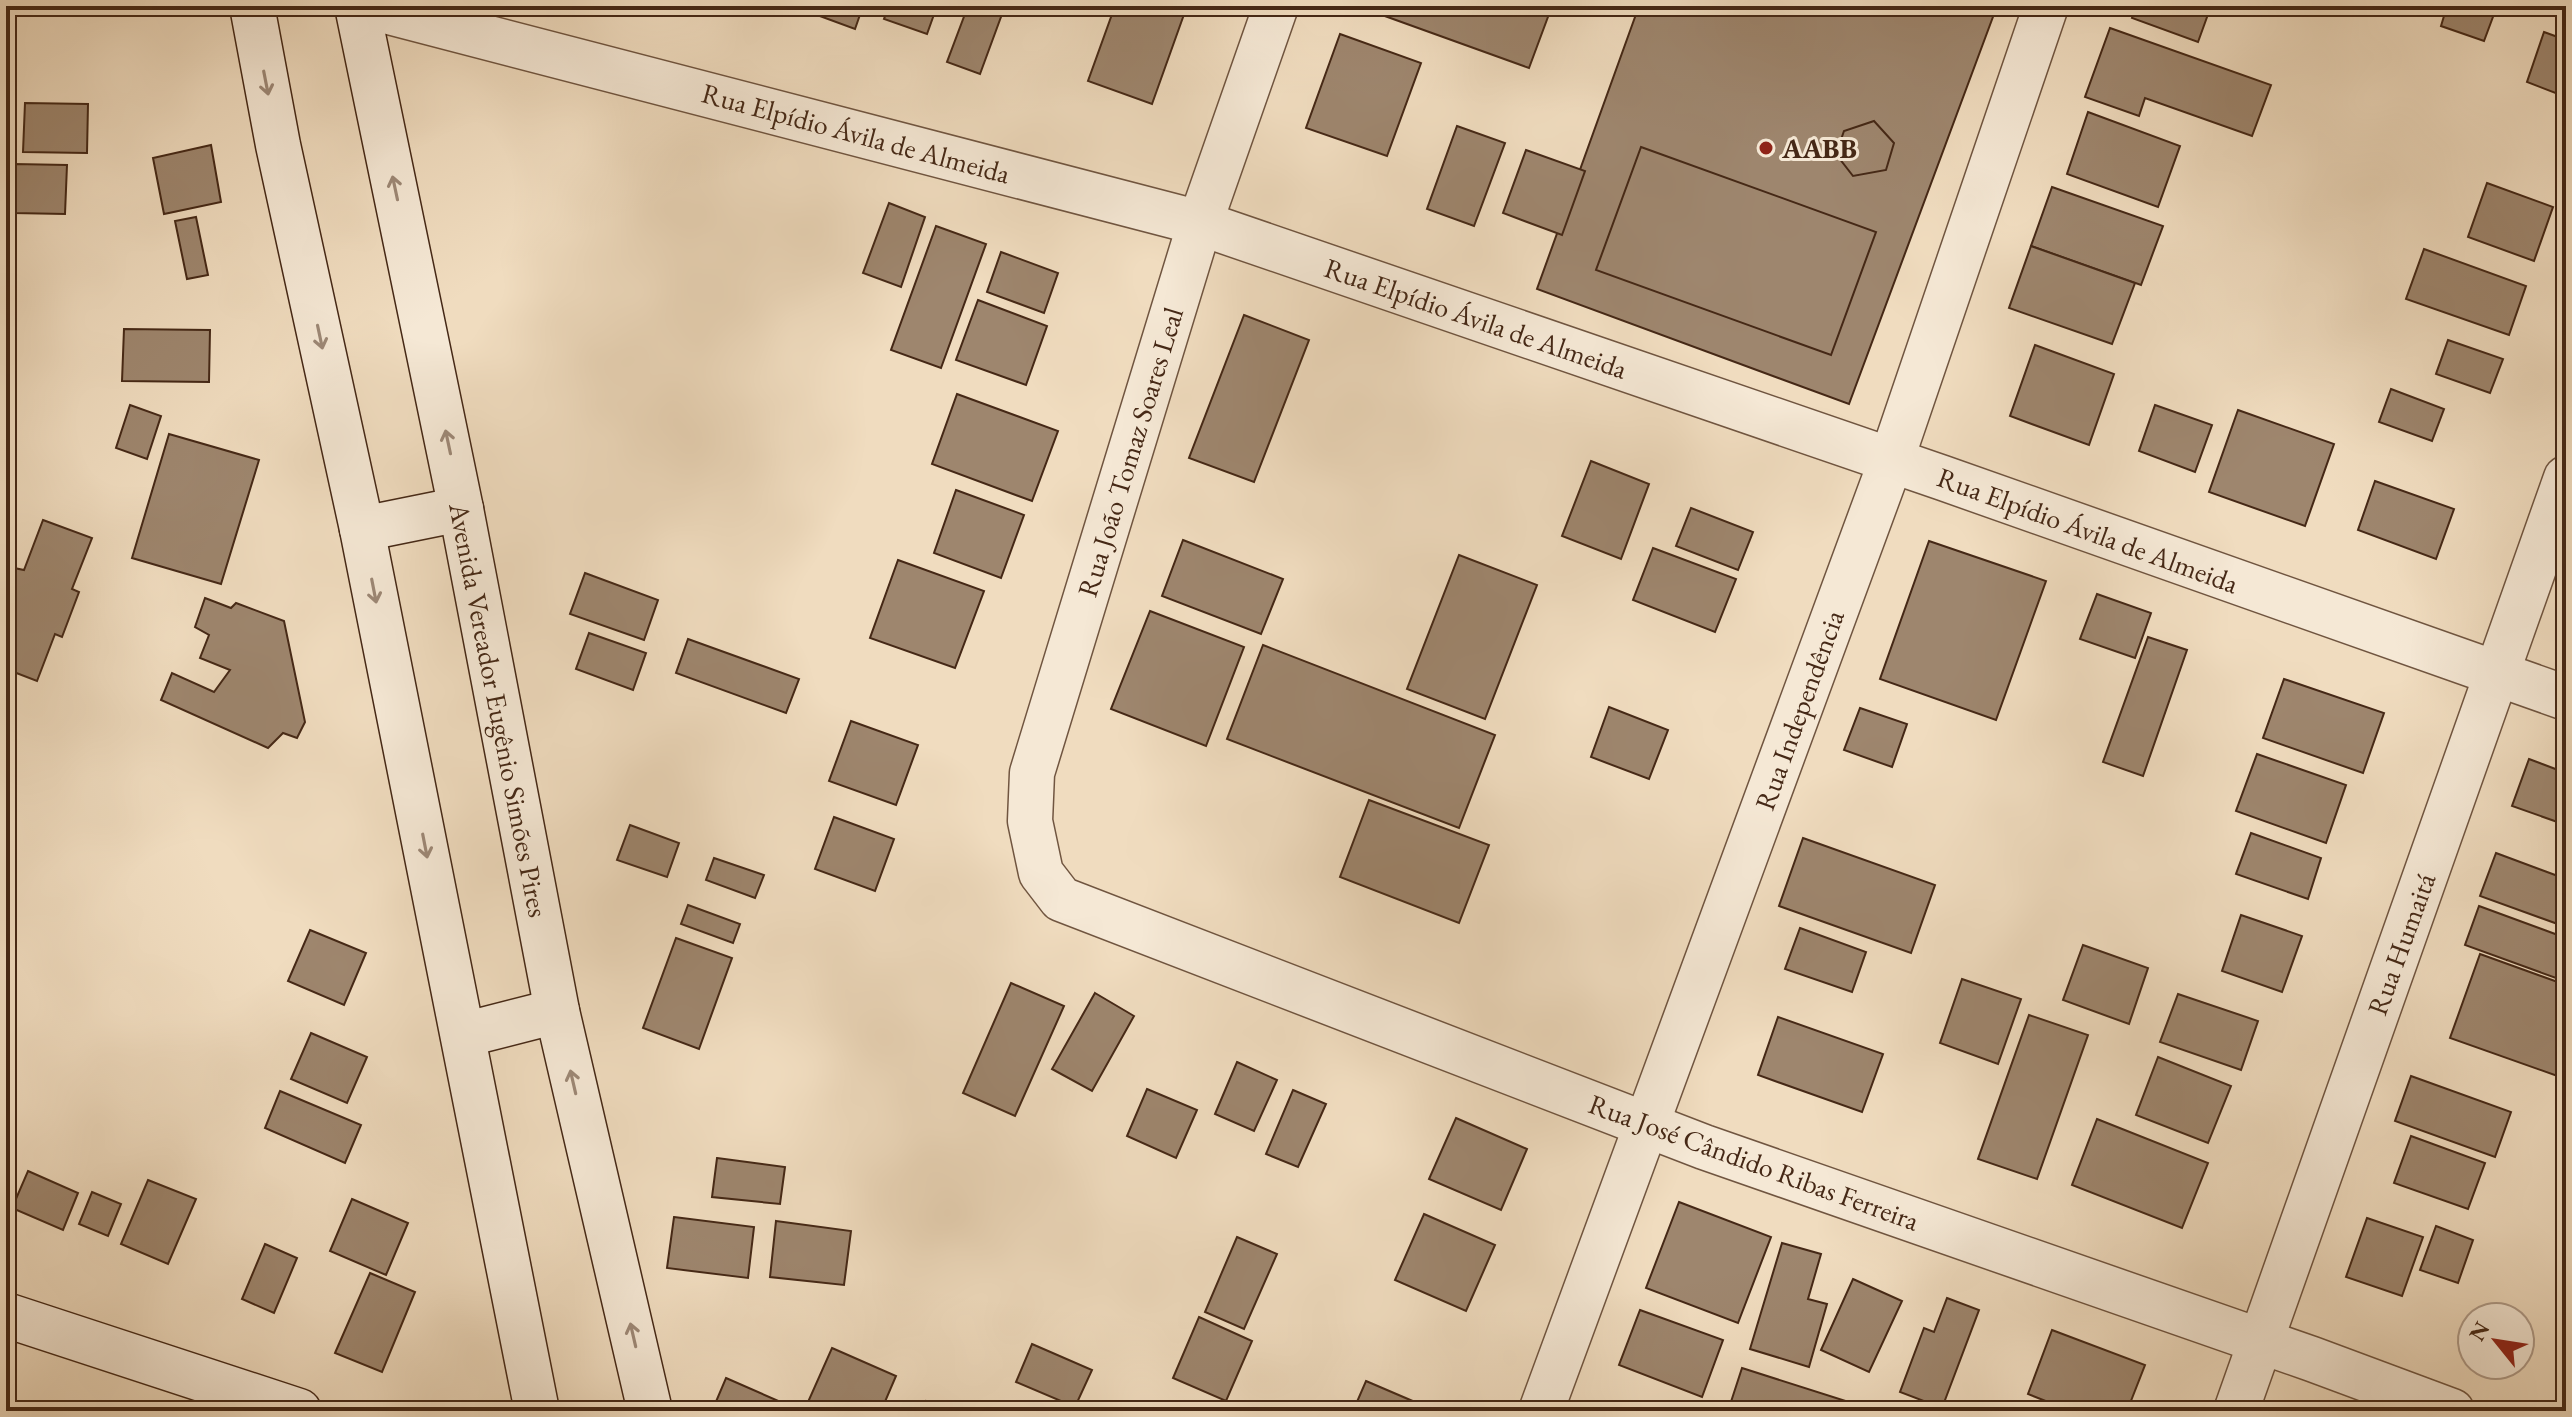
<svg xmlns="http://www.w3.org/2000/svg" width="2572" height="1417" viewBox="0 0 2572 1417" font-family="'EB Garamond',serif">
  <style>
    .building { fill: #9e866e; stroke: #452816; stroke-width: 2 }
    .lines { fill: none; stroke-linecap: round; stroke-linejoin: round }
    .street-casing { stroke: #705540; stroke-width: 47 }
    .secondary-casing { stroke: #452816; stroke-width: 47 }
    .street { stroke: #f5e8d5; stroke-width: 44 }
    .secondary { stroke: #f5e8d5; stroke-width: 44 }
    .oneway { stroke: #9d8876 }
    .poi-dot { fill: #8f2418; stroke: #f5e8d5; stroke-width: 3 }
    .labels { text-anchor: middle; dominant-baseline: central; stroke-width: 6; stroke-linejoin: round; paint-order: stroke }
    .street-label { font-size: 28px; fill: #452816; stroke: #f5e8d5 }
    .poi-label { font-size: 28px; font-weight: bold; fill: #452816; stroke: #f5e8d5; text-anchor: start }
  </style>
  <rect width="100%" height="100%" fill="#f0dcbf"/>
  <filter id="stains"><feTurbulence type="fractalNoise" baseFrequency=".0025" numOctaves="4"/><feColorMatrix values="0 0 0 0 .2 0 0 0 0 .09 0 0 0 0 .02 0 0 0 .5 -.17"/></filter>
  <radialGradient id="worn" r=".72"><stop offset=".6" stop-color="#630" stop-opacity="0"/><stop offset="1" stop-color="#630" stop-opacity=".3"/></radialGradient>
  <g class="building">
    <polygon points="798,6 863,6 855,29 798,8"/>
    <polygon points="889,6 937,6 927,34 884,19"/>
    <polygon points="968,6 1005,6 980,74 947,62"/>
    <polygon points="1115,6 1187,6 1152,104 1088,81"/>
    <polygon points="1357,6 1552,6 1529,68"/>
    <polygon points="1639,6 1997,6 1849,404 1537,289"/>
    <polygon points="2136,6 2211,6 2198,42 2132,18"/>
    <polygon points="2447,6 2497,6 2484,41 2441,26"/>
    <polygon points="2110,28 2271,85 2252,136 2145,98 2139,116 2085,97"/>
    <polygon points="2544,32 2566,40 2566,97 2527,82"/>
    <polygon points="1340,34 1421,63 1387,156 1306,128"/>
    <polygon points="25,103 88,104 87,153 23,152"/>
    <polygon points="2088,112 2180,146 2158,207 2067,174"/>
    <polygon points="1874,121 1894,143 1886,170 1853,176 1836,154 1844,131"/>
    <polygon points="1457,126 1505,143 1474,226 1427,209"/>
    <polygon points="211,145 221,202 164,214 153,158"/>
    <polygon points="1641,147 1876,232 1831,355 1596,270"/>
    <polygon points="1526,150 1585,171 1562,235 1503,213"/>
    <polygon points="14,164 67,165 65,214 13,213"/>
    <polygon points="2487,183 2553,207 2534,261 2468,237"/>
    <polygon points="2052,187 2163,226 2141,285 2031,246"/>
    <polygon points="889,203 925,217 901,287 863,273"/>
    <polygon points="196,217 208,275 187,279 175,221"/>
    <polygon points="936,226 986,244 941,368 891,350"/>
    <polygon points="2031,246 2135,283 2112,344 2009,308"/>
    <polygon points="2424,249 2526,286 2509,335 2406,299"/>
    <polygon points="1001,252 1058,273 1044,313 987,292"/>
    <polygon points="978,300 1047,326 1026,385 956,360"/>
    <polygon points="1244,315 1309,340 1254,482 1189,458"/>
    <polygon points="124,329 210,330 209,382 122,381"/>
    <polygon points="2448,340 2503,359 2490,393 2436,374"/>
    <polygon points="2035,345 2114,374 2089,445 2010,416"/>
    <polygon points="2391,389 2444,409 2432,441 2379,422"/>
    <polygon points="957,394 1058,431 1032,501 932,464"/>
    <polygon points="130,405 161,416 147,459 116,448"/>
    <polygon points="2155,405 2212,425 2195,472 2139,451"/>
    <polygon points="2238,410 2334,444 2305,526 2209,492"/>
    <polygon points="169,434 259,460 221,584 132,558"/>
    <polygon points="1591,461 1649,484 1621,559 1562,536"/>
    <polygon points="2375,481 2454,509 2436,559 2358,530"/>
    <polygon points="956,490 1024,515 1001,578 934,553"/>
    <polygon points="1691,508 1753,532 1738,570 1676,546"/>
    <polygon points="43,520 92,538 72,589 79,592 62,637 55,634 37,681 6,669 6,590 14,568 24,570"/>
    <polygon points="1183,540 1283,579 1261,634 1162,596"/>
    <polygon points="1929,541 2046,581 1996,720 1880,679"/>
    <polygon points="1653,548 1736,579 1715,632 1633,600"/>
    <polygon points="1459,555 1537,585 1485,719 1407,689"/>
    <polygon points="898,560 984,591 955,668 870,638"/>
    <polygon points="585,573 658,600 644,640 570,614"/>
    <polygon points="2097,594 2151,613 2135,658 2080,639"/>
    <polygon points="205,598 231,608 236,603 284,621 305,722 297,738 283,733 268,748 161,700 172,673 214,692 230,670 200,658 209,635 195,627"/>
    <polygon points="1150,611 1244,647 1206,746 1111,709"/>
    <polygon points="589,633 646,653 633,690 576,669"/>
    <polygon points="2148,637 2187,650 2143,776 2103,762"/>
    <polygon points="688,639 799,679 786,713 676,673"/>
    <polygon points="1263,645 1495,735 1459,828 1227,739"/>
    <polygon points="2284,679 2384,713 2363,773 2263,738"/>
    <polygon points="1609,707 1668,730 1649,779 1591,757"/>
    <polygon points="1860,708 1907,724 1892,767 1844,750"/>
    <polygon points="851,721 918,745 896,805 829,781"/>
    <polygon points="2257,754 2346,785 2326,843 2236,811"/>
    <polygon points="2529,759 2566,773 2566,825 2512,806"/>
    <polygon points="1369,800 1489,845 1459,923 1340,877"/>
    <polygon points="834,817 894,839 875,891 815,869"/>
    <polygon points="630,825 679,843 667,877 617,860"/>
    <polygon points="2251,833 2321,858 2308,899 2236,874"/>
    <polygon points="1803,838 1935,885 1911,953 1779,906"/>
    <polygon points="2496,853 2566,879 2566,927 2480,896"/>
    <polygon points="714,858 764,875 755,898 706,880"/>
    <polygon points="688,905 740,924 733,943 681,924"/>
    <polygon points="2479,906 2566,938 2566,953 2556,978 2465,945"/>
    <polygon points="2241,915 2302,936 2282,992 2222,971"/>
    <polygon points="1800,928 1866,952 1852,992 1785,969"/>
    <polygon points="310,930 366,953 344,1005 288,981"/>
    <polygon points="676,938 732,958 699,1049 643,1028"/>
    <polygon points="2083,945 2148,968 2129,1024 2063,1000"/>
    <polygon points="2480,954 2566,985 2566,1079 2450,1038"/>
    <polygon points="1962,979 2021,999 1998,1064 1940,1043"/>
    <polygon points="1011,983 1064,1006 1015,1116 963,1093"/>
    <polygon points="1095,993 1134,1016 1092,1091 1052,1069"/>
    <polygon points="2178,994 2258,1021 2241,1070 2160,1042"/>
    <polygon points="2029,1015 2088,1035 2037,1179 1978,1159"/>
    <polygon points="1778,1017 1883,1054 1862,1112 1758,1075"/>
    <polygon points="311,1033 367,1057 347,1103 291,1079"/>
    <polygon points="2158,1057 2231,1086 2208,1143 2136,1115"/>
    <polygon points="1237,1062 1277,1080 1254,1131 1215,1114"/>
    <polygon points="2411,1076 2511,1112 2495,1157 2395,1121"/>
    <polygon points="1147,1089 1197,1110 1176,1158 1127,1136"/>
    <polygon points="1293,1090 1326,1104 1298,1167 1266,1154"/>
    <polygon points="280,1091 361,1125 345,1163 265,1128"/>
    <polygon points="6,1099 13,1102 6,1118"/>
    <polygon points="1456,1118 1527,1149 1501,1210 1429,1179"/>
    <polygon points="2097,1119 2208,1163 2182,1228 2072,1185"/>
    <polygon points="2411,1136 2485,1163 2468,1209 2394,1183"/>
    <polygon points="717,1158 785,1167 780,1204 712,1197"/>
    <polygon points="28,1171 78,1193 63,1230 12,1208"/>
    <polygon points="148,1180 196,1199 168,1264 121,1244"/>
    <polygon points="92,1192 121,1204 108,1236 79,1224"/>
    <polygon points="352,1199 408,1223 386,1275 330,1251"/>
    <polygon points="1679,1202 1771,1237 1738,1323 1646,1288"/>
    <polygon points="1424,1214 1495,1245 1466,1311 1395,1280"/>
    <polygon points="674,1217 754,1227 748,1278 667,1268"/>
    <polygon points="2367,1218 2423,1237 2402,1296 2346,1277"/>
    <polygon points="776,1221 851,1231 844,1285 770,1277"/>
    <polygon points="2436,1226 2473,1240 2458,1283 2420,1270"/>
    <polygon points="1237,1237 1277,1254 1244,1329 1205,1312"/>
    <polygon points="1782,1243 1821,1254 1808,1299 1827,1304 1809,1367 1750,1349"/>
    <polygon points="265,1244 297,1258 274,1313 242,1299"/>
    <polygon points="370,1273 415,1292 382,1372 335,1353"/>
    <polygon points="1853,1279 1902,1301 1869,1372 1821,1350"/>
    <polygon points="1947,1298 1979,1310 1942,1408 1900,1392 1924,1328 1934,1332"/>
    <polygon points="1640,1310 1723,1340 1702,1397 1619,1365"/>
    <polygon points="1199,1317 1252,1341 1226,1401 1173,1378"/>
    <polygon points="2052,1330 2145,1365 2127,1411 2071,1411 2028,1394"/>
    <polygon points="1032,1344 1092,1370 1075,1407 1016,1382"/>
    <polygon points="832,1348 896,1376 881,1411 804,1411"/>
    <polygon points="1742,1368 1877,1411 1728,1411"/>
    <polygon points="726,1378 783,1403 779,1411 712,1411"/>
    <polygon points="1366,1381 1436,1411 1353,1411"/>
    <polygon points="926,1401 949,1411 922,1411"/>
  </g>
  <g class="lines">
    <g class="street-casing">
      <g id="street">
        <polyline points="366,6 1200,223 1943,478 2566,698"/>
        <polyline points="1276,6 1200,223 1032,773 1030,821 1041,873 1061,899 1704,1147 2312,1359 2452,1411"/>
        <polyline points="1541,1411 1891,461 2046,6"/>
        <polyline points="2236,1411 2566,478"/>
      </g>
    </g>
    <g class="secondary-casing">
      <g id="secondary">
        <polyline points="252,6 278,145 362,529 537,1411"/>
        <polyline points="357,6 461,509 557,1011 650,1411"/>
        <polyline points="362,529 461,509"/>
        <polyline points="463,1035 557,1011"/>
        <polyline points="6,1315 299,1411"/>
      </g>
    </g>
    <use href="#street" class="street"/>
    <use href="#secondary" class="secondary"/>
  </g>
  <defs><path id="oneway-shaft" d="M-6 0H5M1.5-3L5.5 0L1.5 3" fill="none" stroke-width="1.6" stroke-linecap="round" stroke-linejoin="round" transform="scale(2)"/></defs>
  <g class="oneway">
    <use href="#oneway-shaft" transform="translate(266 83) rotate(79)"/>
    <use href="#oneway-shaft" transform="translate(395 188) rotate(-102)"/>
    <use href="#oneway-shaft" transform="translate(320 337) rotate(78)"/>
    <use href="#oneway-shaft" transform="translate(448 442) rotate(-102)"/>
    <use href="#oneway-shaft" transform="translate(374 591) rotate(79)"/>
    <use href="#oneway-shaft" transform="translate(425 846) rotate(79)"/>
    <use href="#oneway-shaft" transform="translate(573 1082) rotate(-103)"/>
    <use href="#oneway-shaft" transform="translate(633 1335) rotate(-103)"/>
  </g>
  <circle class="poi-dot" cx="1766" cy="148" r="8"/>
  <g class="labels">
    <g class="street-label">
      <text transform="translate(856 133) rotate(15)">Rua Elpídio Ávila de Almeida</text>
      <text transform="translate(1476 318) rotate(19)">Rua Elpídio Ávila de Almeida</text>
      <text transform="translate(1130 452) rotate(-73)">Rua João Tomaz Soares Leal</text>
      <text transform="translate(2088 530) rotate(20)">Rua Elpídio Ávila de Almeida</text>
      <text transform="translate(499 710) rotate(79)">Avenida Vereador Eugênio Simões Pires</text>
      <text transform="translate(1799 710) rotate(-70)">Rua Independência</text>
      <text transform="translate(2401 944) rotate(-70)">Rua Humaitá</text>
      <text transform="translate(1754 1162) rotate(20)">Rua José Cândido Ribas Ferreira</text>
    </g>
    <g class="poi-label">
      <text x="1782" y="148">AABB</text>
    </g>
  </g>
  <rect width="2572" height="1417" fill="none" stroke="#f0dcbf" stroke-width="32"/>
  <rect x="8" y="8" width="2556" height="1401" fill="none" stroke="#452816" stroke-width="4"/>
  <rect x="16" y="16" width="2540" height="1385" fill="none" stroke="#452816" stroke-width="2"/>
  <g transform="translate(2496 1341) rotate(300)"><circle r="38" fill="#f5e8d5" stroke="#af9b89" stroke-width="2"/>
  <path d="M0-6L14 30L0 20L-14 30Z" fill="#8f2418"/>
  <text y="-12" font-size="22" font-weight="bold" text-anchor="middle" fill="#452816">N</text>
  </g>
  <rect width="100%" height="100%" filter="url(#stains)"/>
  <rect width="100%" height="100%" fill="url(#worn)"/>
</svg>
